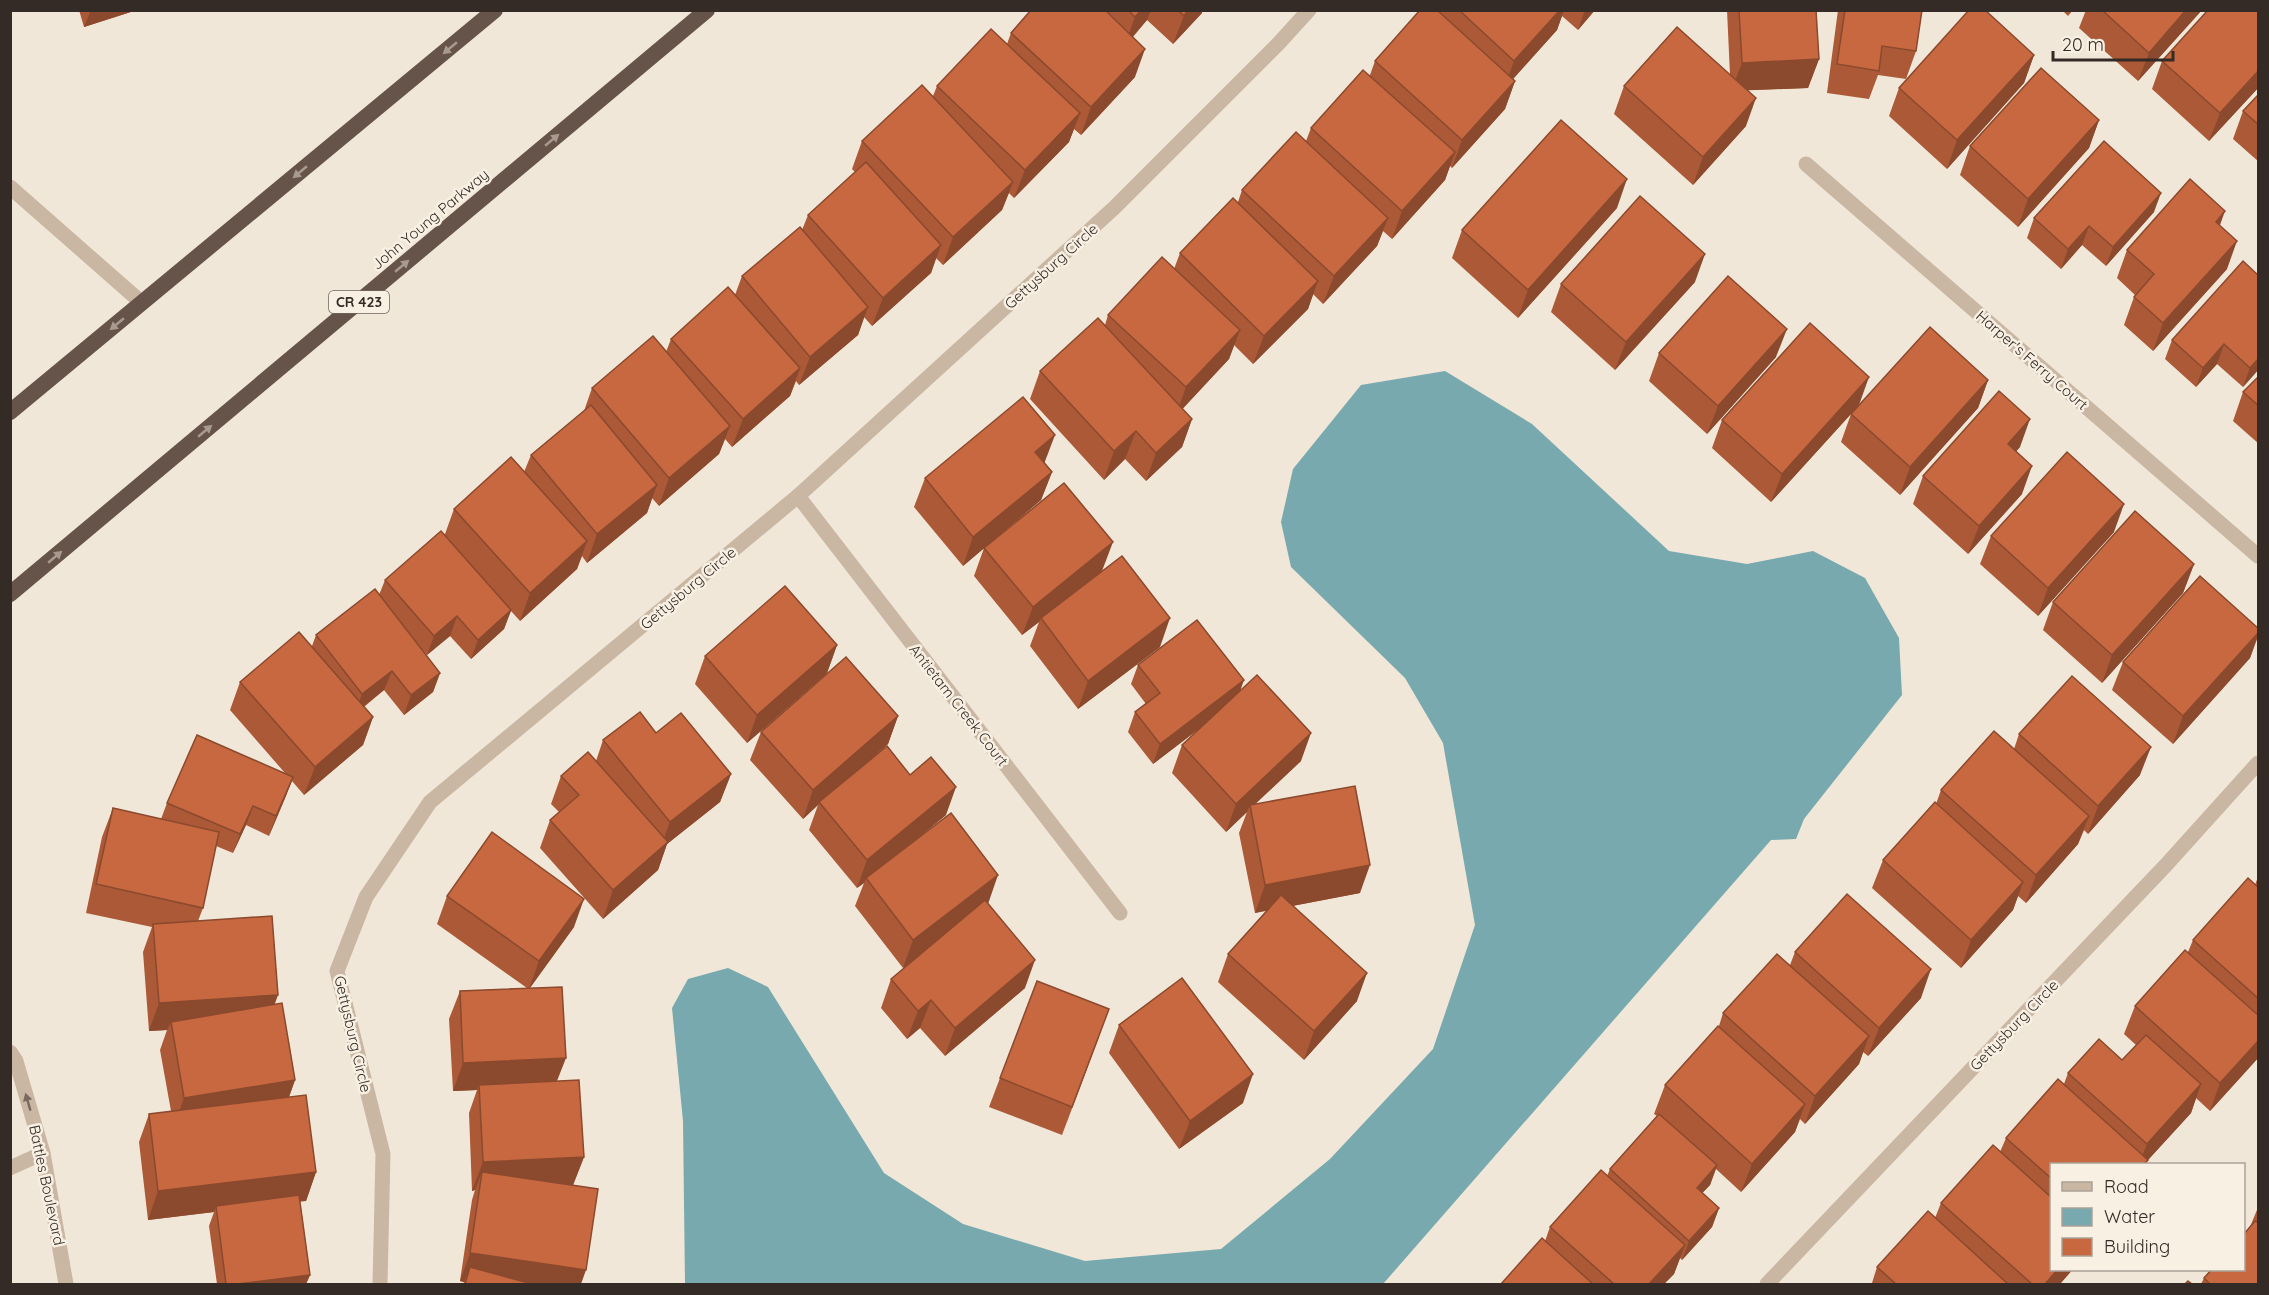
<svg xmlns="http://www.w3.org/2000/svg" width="2269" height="1295" viewBox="0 0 2269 1295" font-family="Quicksand,sans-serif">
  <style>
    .water { fill: #77a9ae }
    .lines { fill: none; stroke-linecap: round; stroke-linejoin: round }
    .service { stroke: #c9b7a4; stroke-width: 15 }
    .minor { stroke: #c9b7a4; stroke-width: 15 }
    .trunk { stroke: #66544a; stroke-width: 16 }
    .wall { fill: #ab5937 }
    .shaded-wall { fill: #8b492d }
    .building { fill: #c76840; stroke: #8b492d; stroke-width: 1.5 }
    .oneway { fill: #a89a8f }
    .oneway2 { fill: #776a5f }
    .labels { text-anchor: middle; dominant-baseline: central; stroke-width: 5; stroke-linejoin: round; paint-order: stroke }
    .shield { fill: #f9f0e4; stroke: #6f665f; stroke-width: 1.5 }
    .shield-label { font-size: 14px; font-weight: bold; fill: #342b26 }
    .street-label { font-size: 15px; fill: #342b26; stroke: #f9f0e4 }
  </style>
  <rect width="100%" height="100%" fill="#f1e7d8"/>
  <polygon class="water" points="1445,371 1532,424 1669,551 1747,564 1813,551 1865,578 1899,638 1902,695 1804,819 1796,839 1771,840 1383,1284 685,1284 683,1121 672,1008 688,979 728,968 768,987 884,1173 963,1224 1085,1261 1221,1249 1330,1159 1433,1049 1475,925 1443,743 1405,678 1291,567 1281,522 1293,469 1361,385"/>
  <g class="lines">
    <polyline class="service" points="10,187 142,303"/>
    <g class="minor">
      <polyline points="1806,164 2258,556"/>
      <polyline points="798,496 1120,913"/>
      <polyline points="10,1052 16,1061 43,1153 66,1284"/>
      <polyline points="10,1168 43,1153"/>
      <polyline points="380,1284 383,1154 337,971 366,897 430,802 798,496 1114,208 1279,43 1309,10"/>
      <polyline points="1767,1284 2166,865 2258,763"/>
    </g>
    <g class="trunk">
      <polyline points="10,412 495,10"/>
      <polyline points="10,594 707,10"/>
    </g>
  </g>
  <g class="wall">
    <polygon points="79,10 137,10 84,27"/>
    <polygon points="1031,10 1202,10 1202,13 1173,44 1147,20 1133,37 1135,77 1081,135 1074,129 1069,142 1014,198 1009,193 1002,210 943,265 936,258 931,273 872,326 864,317 858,335 799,385 796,381 790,396 732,447 725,439 719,454 659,506 652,498 647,513 587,563 582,556 577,569 520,621 511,611 504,629 471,659 450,636 427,655 422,649 440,673 433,692 404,715 384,690 364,707 373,717 363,745 304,795 292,781 269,836 246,825 233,853 216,846 203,908 198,921 275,1004 295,1080 289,1097 316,1172 306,1201 300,1201 310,1275 306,1284 217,1284 209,1226 214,1212 148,1220 139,1142 149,1114 171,1111 160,1050 167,1030 149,1031 143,952 152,927 86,913 102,837 113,808 161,819 167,803 285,773 230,710 240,682 312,646 316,635 379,595 385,580 445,534 454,509 524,472 531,455 584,411 592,388 666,352 671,339 735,295 742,276 802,230 808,215 855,172 852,169 862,141 933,96 937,86 1007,44 1011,33"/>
    <polygon points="1420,10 1595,10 1578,30 1562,16 1557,30 1513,79 1515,81 1505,109 1452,168 1450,166 1445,180 1392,239 1383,231 1377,246 1323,304 1313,294 1308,309 1253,364 1234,345 1229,359 1182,409 1192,419 1182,447 1146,481 1125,459 1104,480 1030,399 1040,371 1105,325 1108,315 1174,269 1180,253 1238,202 1242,190 1306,141 1311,128 1370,75 1375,61"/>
    <polygon points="1727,10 1816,10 1819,59 1808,88 1747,90 1746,126 1693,185 1614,114 1624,86 1730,75"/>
    <polygon points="1838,10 1922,10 1916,51 1906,79 1878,75 1869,99 1827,93"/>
    <polygon points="2062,10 2073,10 2068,16"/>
    <polygon points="2086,10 2202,10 2138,81 2079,28"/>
    <polygon points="2259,10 2259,87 2209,141 2152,89 2162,61"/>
    <polygon points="2034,55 2024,83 1947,169 1889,116 1899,88"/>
    <polygon points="2259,94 2259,162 2233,139 2243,111"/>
    <polygon points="2099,120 2089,148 2018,227 1960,175 1970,146"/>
    <polygon points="1617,208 1518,318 1452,258 1462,230"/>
    <polygon points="2154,212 2106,266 2082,245 2061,269 2027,238 2034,218"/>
    <polygon points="2220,226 2227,269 2153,351 2124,325 2134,297 2135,295 2117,278 2127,250"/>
    <polygon points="2259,276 2259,369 2243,387 2217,364 2196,387 2165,359 2172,340"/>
    <polygon points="1695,282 1615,370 1551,312 1561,284"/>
    <polygon points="1659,353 1776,357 1707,434 1649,381"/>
    <polygon points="2259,376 2259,444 2233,421 2243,392"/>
    <polygon points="1988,380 1978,408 1900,495 1841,442 1851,414 1771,502 1712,448 1722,420 1859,405"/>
    <polygon points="2020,447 2016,451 2022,494 1968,554 1913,504 1923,476"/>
    <polygon points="1044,463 1052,472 1041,500 963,566 914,507 925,478"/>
    <polygon points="2114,532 2038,616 1980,564 1991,536"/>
    <polygon points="984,548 1102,571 1160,647 1078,709 1030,646 1039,622 1022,635 974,576"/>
    <polygon points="2194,564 2183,593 2102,683 2043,630 2053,602"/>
    <polygon points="2259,629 2259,634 2250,658 2173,744 2112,690 2123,662"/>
    <polygon points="837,645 827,673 747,743 695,684 705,656"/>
    <polygon points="1138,665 1240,691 1301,761 1255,804 1360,893 1292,906 1357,1001 1304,1060 1218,982 1228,954 1267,910 1255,913 1239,833 1247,812 1226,832 1172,773 1182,745 1205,724 1153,764 1128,732 1135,712 1146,704 1131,684"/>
    <polygon points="898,716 888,744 863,766 910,775 946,815 919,837 988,904 1025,988 945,1056 920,1028 907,1039 881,1008 891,979 917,957 903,968 855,906 864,883 857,888 809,830 818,805 803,819 750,760 761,732"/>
    <polygon points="656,733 731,774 720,802 667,844 658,870 603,919 540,848 550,820 559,812 551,804 561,776 596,761 603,740"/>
    <polygon points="2019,734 2140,775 2088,834 2084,830 2078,844 2026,903 2018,896 2013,910 1961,968 1872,888 1883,860 1936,804 1941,790 2014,749"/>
    <polygon points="2259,874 2259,1057 2210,1111 2196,1098 2191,1113 2148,1160 2052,1164 2052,1269 2073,1269 2060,1284 1870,1284 1872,1283 1877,1267 1935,1218 1941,1203 2000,1152 2006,1138 2064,1084 2068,1073 2122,1060 2136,1045 2124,1034 2135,1006 2188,952 2193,940 2255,885"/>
    <polygon points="447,896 574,927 530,988 557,1081 584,1157 573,1185 571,1185 465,1284 463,1284 464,1282 460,1281 472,1200 475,1190 472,1191 469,1113 477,1090 453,1091 449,1019 460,991 527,988 437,924"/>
    <polygon points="1795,952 1921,998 1868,1056 1863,1052 1859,1064 1805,1124 1800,1119 1795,1132 1741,1192 1716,1169 1710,1185 1702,1193 1719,1208 1712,1227 1682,1260 1680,1258 1674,1274 1664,1284 1501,1284 1545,1241 1550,1227 1607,1176 1610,1169 1657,1116 1654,1114 1665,1085 1719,1026 1723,1013 1790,965"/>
    <polygon points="1119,1025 1243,1103 1179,1149 1109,1053"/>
    <polygon points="1099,1037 1062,1135 989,1107 1000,1078"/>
    <polygon points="2259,1205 2259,1284 2201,1284 2204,1278 2250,1227"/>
  </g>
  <g class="shaded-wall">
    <polygon points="91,10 137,10 84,27"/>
    <polygon points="1141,10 1151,10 1147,20 1125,45 1135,17"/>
    <polygon points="1188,10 1202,10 1202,13 1173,44 1184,16"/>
    <polygon points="1560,10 1564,10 1557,30 1504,89 1514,61"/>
    <polygon points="1585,10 1595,10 1578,30"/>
    <polygon points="2186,10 2202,10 2138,81 2149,53"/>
    <polygon points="1145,49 1135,77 1081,135 1091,107"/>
    <polygon points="2034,55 2024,83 1947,169 1957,140"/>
    <polygon points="1819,59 1808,88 1731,91 1742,63"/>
    <polygon points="2259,70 2259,87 2209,141 2220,113"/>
    <polygon points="1515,81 1505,109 1452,168 1462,140"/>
    <polygon points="1756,98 1746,126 1693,185 1703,157"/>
    <polygon points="1080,113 1069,142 1014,198 1025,170"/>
    <polygon points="2099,120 2089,148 2018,227 2028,199"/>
    <polygon points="1455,152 1445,180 1392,239 1402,211"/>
    <polygon points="1627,179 1617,208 1518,318 1528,290"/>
    <polygon points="1013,182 1002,210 943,265 953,237"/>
    <polygon points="2161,193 2154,212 2106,266 2113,247"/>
    <polygon points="2225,211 2215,239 2216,222"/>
    <polygon points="1388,218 1377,246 1323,304 1334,276"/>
    <polygon points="2089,226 2082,245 2061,269 2068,249"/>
    <polygon points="2237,241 2227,269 2153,351 2163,323"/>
    <polygon points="941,245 931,273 872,326 883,298"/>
    <polygon points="1705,254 1695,282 1615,370 1626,342"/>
    <polygon points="1318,281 1308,309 1253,364 1264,336"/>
    <polygon points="868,307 858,335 799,385 810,357"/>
    <polygon points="1787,329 1776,357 1707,434 1718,406"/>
    <polygon points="1240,330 1229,359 1176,416 1186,387"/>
    <polygon points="2224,344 2217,364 2196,387 2203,368"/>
    <polygon points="2259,358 2259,369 2243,387 2250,368"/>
    <polygon points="800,368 790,396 732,447 743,419"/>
    <polygon points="1869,377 1859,405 1771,502 1782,474"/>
    <polygon points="1988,380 1978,408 1900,495 1910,467"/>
    <polygon points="1192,419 1182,447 1146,481 1156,453"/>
    <polygon points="2030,419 2020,447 1998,472 2008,444"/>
    <polygon points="730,426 719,454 659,506 669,478"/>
    <polygon points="1136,431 1125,459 1104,480 1114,451"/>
    <polygon points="1055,435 1044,464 1035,452"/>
    <polygon points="2032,466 2022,494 1968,554 1979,526"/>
    <polygon points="1052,472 1041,500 963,566 973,537"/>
    <polygon points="657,485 647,513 587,563 597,534"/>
    <polygon points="2124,504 2114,532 2038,616 2048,588"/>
    <polygon points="587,541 577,569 520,621 530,593"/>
    <polygon points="1113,542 1102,571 1041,618 1039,622 1022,635 1033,607"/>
    <polygon points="2194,564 2183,593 2102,683 2112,655"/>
    <polygon points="511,610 504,629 471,659 478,640"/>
    <polygon points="457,616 450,636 427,655 434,636"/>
    <polygon points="1170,618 1160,647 1078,709 1088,681"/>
    <polygon points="2259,632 2250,658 2173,744 2183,716"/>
    <polygon points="837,645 827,673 747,743 757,715"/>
    <polygon points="392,671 384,690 355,713 362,694"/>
    <polygon points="440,673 433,692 404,715 411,695"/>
    <polygon points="1244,680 1237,700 1153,764 1160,744"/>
    <polygon points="898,716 888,744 820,803 819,802 818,805 803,819 813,790"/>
    <polygon points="373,717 363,745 304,795 315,767"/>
    <polygon points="1311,733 1301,761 1250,809 1250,805 1247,812 1226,832 1236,804"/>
    <polygon points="2151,747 2140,775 2088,834 2098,806"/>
    <polygon points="731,774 720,802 667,844 658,870 603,919 613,890 660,849 670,822"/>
    <polygon points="293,777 286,796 269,836 276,816"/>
    <polygon points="956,787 946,815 867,880 866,878 864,883 857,888 867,860"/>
    <polygon points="253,806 246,825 233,853 240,834"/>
    <polygon points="2089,816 2078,844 2026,903 2036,875"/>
    <polygon points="1370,865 1360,893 1255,913 1265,885"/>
    <polygon points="998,875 988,904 903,968 913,940"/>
    <polygon points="2023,882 2013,910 1961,968 1971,940"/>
    <polygon points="584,899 574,927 529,989 539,961"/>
    <polygon points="1035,960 1025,988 945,1056 955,1028"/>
    <polygon points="1931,969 1921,998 1868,1056 1879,1028"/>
    <polygon points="1367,973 1357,1001 1304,1060 1314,1031"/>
    <polygon points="278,995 268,1023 171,1022 167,1030 149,1031 159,1003"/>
    <polygon points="931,1000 920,1028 907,1039 918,1011"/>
    <polygon points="1869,1036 1859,1064 1805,1124 1815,1096"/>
    <polygon points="2259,1040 2259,1057 2210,1111 2220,1083"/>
    <polygon points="566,1058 555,1086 479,1085 477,1090 453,1091 463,1063"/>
    <polygon points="1253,1074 1243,1103 1179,1149 1190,1121"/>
    <polygon points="295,1080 285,1108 174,1127 184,1098"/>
    <polygon points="2201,1084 2191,1113 2148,1160 2146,1164 2139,1164 2147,1144"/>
    <polygon points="1805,1104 1795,1132 1741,1192 1752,1164"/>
    <polygon points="584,1157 573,1185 479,1190 482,1172 475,1190 472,1191 483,1162"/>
    <polygon points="1717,1165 1710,1185 1689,1207 1697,1188"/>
    <polygon points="316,1172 306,1201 217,1211 216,1206 214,1212 148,1220 158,1191"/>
    <polygon points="1719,1208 1712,1227 1682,1260 1689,1241"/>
    <polygon points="1685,1245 1674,1274 1664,1284 1649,1284"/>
    <polygon points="470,1253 586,1270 581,1284 483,1284 470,1267 464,1282 460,1281"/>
    <polygon points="2058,1269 2073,1269 2060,1284 2045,1284"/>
    <polygon points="310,1275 306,1284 238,1284"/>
  </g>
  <g class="building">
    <polygon points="1031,10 1105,10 1145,49 1091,107 1011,33"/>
    <polygon points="1128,10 1141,10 1135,17"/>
    <polygon points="1178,10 1188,10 1184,16"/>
    <polygon points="1420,10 1437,10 1515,81 1462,140 1375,61"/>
    <polygon points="1459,10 1560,10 1514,61"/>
    <polygon points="1739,10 1816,10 1819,59 1742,63"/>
    <polygon points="1845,10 1922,10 1916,51 1882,46 1879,71 1837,64"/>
    <polygon points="1969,10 1985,10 2034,55 1957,140 1899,88"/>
    <polygon points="2102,10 2186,10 2149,53"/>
    <polygon points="2208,10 2259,10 2259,70 2220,113 2162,61"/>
    <polygon points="1677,27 1756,98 1703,157 1624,86"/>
    <polygon points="991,29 1080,113 1025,170 937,86"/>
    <polygon points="2041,68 2099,120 2028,199 1970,146"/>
    <polygon points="1363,70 1455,152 1402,211 1311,128"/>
    <polygon points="922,85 1013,182 953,237 862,141"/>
    <polygon points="2259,94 2259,125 2243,111"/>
    <polygon points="1561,120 1627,179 1528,290 1462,230"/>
    <polygon points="1296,132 1388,218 1334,276 1242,190"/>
    <polygon points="2104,141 2161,193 2113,247 2089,226 2068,249 2034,218"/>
    <polygon points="866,162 941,245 883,298 808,215"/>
    <polygon points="2190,179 2225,211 2216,222 2237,241 2163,323 2134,297 2154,274 2127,250"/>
    <polygon points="1640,196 1705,254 1626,342 1561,284"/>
    <polygon points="1233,198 1318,281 1264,336 1180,253"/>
    <polygon points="800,227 868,307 810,357 742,276"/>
    <polygon points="1162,257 1240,330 1186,387 1108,315"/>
    <polygon points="2243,261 2259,276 2259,358 2250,368 2224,344 2203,368 2172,340"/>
    <polygon points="1728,276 1787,329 1718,406 1659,353"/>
    <polygon points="728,287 800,368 743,419 671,339"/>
    <polygon points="1098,318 1192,419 1156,453 1136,431 1114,451 1040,371"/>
    <polygon points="1810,323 1869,377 1782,474 1722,420"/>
    <polygon points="1930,327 1988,380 1910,467 1851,414"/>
    <polygon points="653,336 730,426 669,478 592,388"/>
    <polygon points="2259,376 2259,406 2243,392"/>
    <polygon points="1999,391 2030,419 2008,444 2032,466 1979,526 1923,476"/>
    <polygon points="1023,397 1055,435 1035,452 1052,472 973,537 925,478"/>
    <polygon points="591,405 657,485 597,534 531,455"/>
    <polygon points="2067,452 2124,504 2048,588 1991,536"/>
    <polygon points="511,457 587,541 530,593 454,509"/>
    <polygon points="1064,483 1113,542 1033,607 984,548"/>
    <polygon points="2135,511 2194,564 2112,655 2053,602"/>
    <polygon points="441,531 511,610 478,640 457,616 434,636 385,580"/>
    <polygon points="1122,556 1170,618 1088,681 1041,618"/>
    <polygon points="2200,576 2259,629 2259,632 2183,716 2123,662"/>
    <polygon points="785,586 837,645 757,715 705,656"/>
    <polygon points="375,589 440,673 411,695 392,671 362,694 316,635"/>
    <polygon points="1197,620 1244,680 1160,744 1135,712 1160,693 1138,665"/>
    <polygon points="299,632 373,717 315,767 240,682"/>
    <polygon points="846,657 898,716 813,790 761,732"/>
    <polygon points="1257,675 1311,733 1236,804 1182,745"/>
    <polygon points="2072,676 2151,747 2098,806 2019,734"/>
    <polygon points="640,712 656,733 681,713 731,774 670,822 603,740"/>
    <polygon points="1994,731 2089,816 2036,875 1941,790"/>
    <polygon points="197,735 293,777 276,816 253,806 240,834 167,803"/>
    <polygon points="887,746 910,775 931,757 956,787 867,860 819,802"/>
    <polygon points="588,752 668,842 613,890 550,820 579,795 561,776"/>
    <polygon points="1355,786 1370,865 1265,885 1250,805"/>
    <polygon points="1935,802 2023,882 1971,940 1883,860"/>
    <polygon points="113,808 219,832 203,908 96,884"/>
    <polygon points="951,813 998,875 913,940 866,878"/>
    <polygon points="492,832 584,899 539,961 447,896"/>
    <polygon points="2248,878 2259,888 2259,999 2193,940"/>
    <polygon points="1847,894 1931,969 1879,1028 1795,952"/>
    <polygon points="1281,895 1367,973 1314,1031 1228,954"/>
    <polygon points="985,900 1035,960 955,1028 931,1000 918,1011 891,979"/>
    <polygon points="272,916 278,995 159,1003 153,924"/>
    <polygon points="2185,950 2259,1016 2259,1040 2220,1083 2135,1006"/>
    <polygon points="1777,954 1869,1036 1815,1096 1723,1013"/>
    <polygon points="1182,978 1253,1074 1190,1121 1119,1025"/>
    <polygon points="1037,981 1109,1009 1072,1107 1000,1078"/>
    <polygon points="562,987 566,1058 463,1063 460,991"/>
    <polygon points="282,1003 295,1080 184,1098 171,1022"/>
    <polygon points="1718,1026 1805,1104 1752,1164 1665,1085"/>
    <polygon points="2146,1035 2201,1084 2147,1144 2068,1073 2099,1039 2122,1060"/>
    <polygon points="2058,1079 2148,1160 2144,1164 2052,1164 2052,1179 2006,1138"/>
    <polygon points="579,1080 584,1157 483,1162 479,1085"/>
    <polygon points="306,1095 316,1172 158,1191 149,1114"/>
    <polygon points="1659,1114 1717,1165 1697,1188 1719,1208 1689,1241 1610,1169"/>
    <polygon points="1993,1145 2052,1198 2052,1269 2058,1269 2045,1284 2032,1284 1941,1203"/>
    <polygon points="1601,1170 1685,1245 1649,1284 1614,1284 1550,1227"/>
    <polygon points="482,1172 598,1189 586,1270 470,1253"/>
    <polygon points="299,1195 310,1275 238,1284 226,1284 216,1206"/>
    <polygon points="1928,1211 2008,1284 1896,1284 1877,1267"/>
    <polygon points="2255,1221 2259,1223 2259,1284 2210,1284 2204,1278 2212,1269 2244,1269 2244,1234"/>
    <polygon points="1542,1238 1593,1284 1501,1284"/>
    <polygon points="470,1267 532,1284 465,1284"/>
    <polygon points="2188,1281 2192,1284 2185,1284"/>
  </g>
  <defs><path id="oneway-solid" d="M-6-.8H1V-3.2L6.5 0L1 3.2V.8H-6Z" transform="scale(1.5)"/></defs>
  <g class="oneway">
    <use href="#oneway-solid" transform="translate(450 48) rotate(140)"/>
    <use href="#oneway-solid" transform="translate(552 140) rotate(-40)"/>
    <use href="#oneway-solid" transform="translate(300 172) rotate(140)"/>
    <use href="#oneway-solid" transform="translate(402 266) rotate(-40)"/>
    <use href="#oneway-solid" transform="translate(117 324) rotate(140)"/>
    <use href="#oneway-solid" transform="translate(205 431) rotate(-40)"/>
    <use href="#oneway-solid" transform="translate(55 557) rotate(-40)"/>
  </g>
  <use class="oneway2" href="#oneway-solid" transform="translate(28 1102) rotate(-106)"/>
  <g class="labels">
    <rect class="shield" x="329" y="291" width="60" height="22" rx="4.5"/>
    <g class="shield-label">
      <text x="359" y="302">CR 423</text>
    </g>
    <g class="street-label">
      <text transform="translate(430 219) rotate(-40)">John Young Parkway</text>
      <text transform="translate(1051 266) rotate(-42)">Gettysburg Circle</text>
      <text transform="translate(2032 360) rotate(41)">Harper's Ferry Court</text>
      <text transform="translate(688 588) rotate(-40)">Gettysburg Circle</text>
      <text transform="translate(959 705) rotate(52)">Antietam Creek Court</text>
      <text transform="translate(2014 1025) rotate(-46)">Gettysburg Circle</text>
      <text transform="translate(353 1034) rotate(77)">Gettysburg Circle</text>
      <text transform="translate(47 1185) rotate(78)">Battles Boulevard</text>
    </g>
  </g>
  <rect width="2269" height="1295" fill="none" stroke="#342b26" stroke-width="24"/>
  <rect x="2050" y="1163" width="195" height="108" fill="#f9f0e4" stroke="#aaa198" stroke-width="1.5"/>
  <rect x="2062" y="1182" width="30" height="9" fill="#c9b7a4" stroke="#aaa198" stroke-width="1.5"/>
  <text x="2104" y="1193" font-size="18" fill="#342b26">Road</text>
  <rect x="2062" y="1208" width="30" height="18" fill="#77a9ae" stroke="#aaa198" stroke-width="1.5"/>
  <text x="2104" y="1223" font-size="18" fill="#342b26">Water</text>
  <rect x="2062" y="1238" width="30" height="18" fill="#c76840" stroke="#aaa198" stroke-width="1.5"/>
  <text x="2104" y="1253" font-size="18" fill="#342b26">Building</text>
  <path d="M2053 51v9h120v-9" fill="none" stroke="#342b26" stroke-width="3"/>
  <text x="2062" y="51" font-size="18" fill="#342b26" stroke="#f9f0e4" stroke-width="4.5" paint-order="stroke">20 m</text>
</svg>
